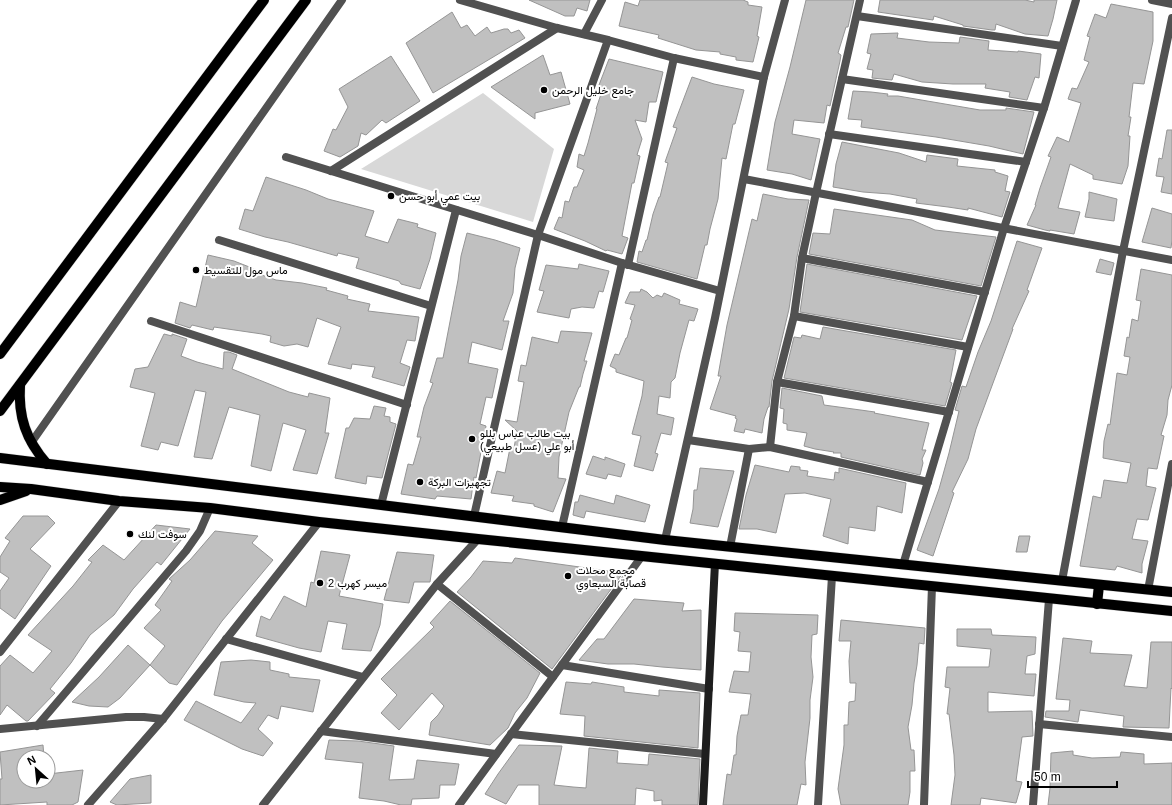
<svg xmlns="http://www.w3.org/2000/svg" width="1172" height="805" viewBox="0 0 1172 805" font-family="Arial,Vazirmatn,sans-serif">
  <style>
    .green { fill: #d8d8d8 }
    .building { fill: #c0c0c0; stroke: #959595 }
    .lines { fill: none; stroke-linecap: round; stroke-linejoin: round }
    .primary-casing { stroke: #dbdbdb; stroke-width: 11 }
    .street { stroke: #515151; stroke-width: 8 }
    .secondary { stroke: #1e1e1e; stroke-width: 8 }
    .primary { stroke: #000; stroke-width: 10 }
    .poi-dot { fill: #000; stroke: #fff; stroke-width: 1.5 }
    .labels { text-anchor: middle; dominant-baseline: central; stroke-width: 4; stroke-linejoin: round; paint-order: stroke }
    .poi-label { font-size: 11px; fill: #000; stroke: #fff; text-anchor: start }
  </style>
  <rect width="100%" height="100%" fill="#fff"/>
  <polygon class="green" points="483,93 554,149 533,222 361,169"/>
  <g class="building">
    <polygon points="529,0 590,0 587,11 577,8 574,16 565,16"/>
    <polygon points="640,0 743,0 748,2 748,5 762,7 757,36 759,37 753,62 736,60 736,57 720,54 720,52 696,50 658,38 659,35 619,26 625,2 638,6"/>
    <polygon points="806,0 854,0 848,27 846,27 838,53 841,55 840,61 830,106 827,105 824,123 794,120 792,134 820,139 811,180 792,174 767,170 775,122 790,67"/>
    <polygon points="880,0 1025,0 1034,2 1034,0 1057,0 1053,19 1048,36 1025,34 996,24 995,30 992,30 963,26 963,25 934,16 933,20 878,12"/>
    <polygon points="1111,4 1153,12 1153,41 1144,84 1133,83 1129,117 1131,117 1128,136 1130,136 1128,166 1122,184 1093,179 1093,175 1070,164 1058,208 1080,212 1074,234 1050,230 1050,231 1045,230 1027,225 1036,205 1035,205 1040,188 1051,157 1048,156 1057,137 1069,142 1081,103 1068,99 1072,88 1077,89 1089,62 1084,60 1090,37 1087,36 1095,14 1106,18"/>
    <polygon points="452,12 461,28 467,25 475,36 487,27 491,33 504,29 508,29 511,33 519,30 525,38 433,93 406,43"/>
    <polygon points="898,33 897,38 929,42 959,43 960,37 989,41 988,50 1018,52 1018,51 1041,54 1039,78 1035,77 1027,100 1009,97 1010,92 985,88 986,84 953,84 922,82 894,74 892,80 872,78 873,70 867,69 871,54 867,53 871,34"/>
    <polygon points="543,55 550,75 561,72 570,104 535,113 535,119 491,87"/>
    <polygon points="391,56 420,101 386,123 382,120 366,135 361,133 358,146 340,157 324,151 333,129 336,130 348,107 339,89"/>
    <polygon points="609,59 663,72 656,102 649,102 646,122 635,120 642,139 637,155 640,156 634,183 632,183 622,236 628,238 622,254 607,250 606,251 585,241 554,229 559,217 562,218 565,201 569,202 574,187 577,187 584,170 577,167 579,154 584,156 588,143 597,109 596,109 603,88 599,85"/>
    <polygon points="692,77 714,84 744,90 735,124 733,124 726,159 722,158 718,199 710,229 707,245 705,245 697,279 637,262 639,251 642,252 646,240 647,240 653,214 659,197 660,197 668,163 665,162 677,128 673,127"/>
    <polygon points="853,91 871,92 888,94 887,96 898,96 980,110 1006,110 1006,108 1034,112 1023,154 989,146 936,137 861,127 862,120 848,119"/>
    <polygon points="1167,130 1172,130 1172,194 1161,192 1164,177 1156,176 1159,158 1162,159"/>
    <polygon points="842,142 899,153 926,162 927,155 958,159 957,166 995,170 995,172 1008,176 1005,191 1010,192 1002,217 968,208 968,210 948,207 916,203 917,199 890,194 863,192 833,187 836,164"/>
    <polygon points="266,177 306,190 328,199 374,211 365,236 388,243 398,219 418,224 417,227 436,233 430,259 420,289 401,284 399,281 356,268 359,258 338,253 337,256 288,242 265,237 239,229 245,209 253,211"/>
    <polygon points="1089,192 1117,199 1114,221 1085,217 1089,199"/>
    <polygon points="763,194 788,199 809,200 797,257 789,309 772,381 769,407 768,407 764,419 762,433 745,429 744,433 734,431 737,419 735,418 736,416 710,409 721,376 718,376 727,325 752,219 757,221"/>
    <polygon points="1152,208 1172,214 1172,240 1171,248 1142,242"/>
    <polygon points="834,209 912,220 935,230 996,237 981,286 809,254 813,233 830,234"/>
    <polygon points="467,233 495,240 520,248 515,268 513,293 503,321 509,321 502,350 472,342 468,363 498,369 492,398 486,397 480,424 486,426 476,478 474,477 471,499 437,496 435,499 401,494 408,464 413,465 421,437 417,437 424,407 433,383 430,382 437,358 443,358 458,280 461,256"/>
    <polygon points="1017,241 1042,248 1027,290 1029,291 1012,329 1013,329 976,429 968,459 952,492 954,493 933,556 917,550 939,489 949,453 959,411 955,410 962,386 966,387 978,352 991,321"/>
    <polygon points="208,255 234,261 257,270 256,273 276,280 302,283 327,288 326,290 348,296 347,299 370,304 368,311 419,317 415,341 407,340 400,363 410,367 404,386 372,377 375,367 352,364 351,369 328,364 341,327 317,318 308,347 297,344 284,346 270,342 271,336 262,334 214,327 213,330 192,325 190,328 175,323 180,302 196,307"/>
    <polygon points="1100,259 1114,263 1111,275 1096,272"/>
    <polygon points="579,264 609,271 603,292 599,291 594,308 582,307 571,309 569,318 537,312 544,291 539,290 546,265 578,269"/>
    <polygon points="807,264 977,296 962,340 800,312"/>
    <polygon points="1141,269 1172,275 1172,385 1168,400 1167,415 1161,435 1164,436 1157,469 1148,468 1146,486 1156,488 1148,520 1137,519 1132,539 1148,541 1142,564 1142,573 1117,566 1115,570 1080,566 1093,496 1101,498 1104,480 1127,483 1131,463 1103,458 1104,441 1108,424 1110,425 1117,373 1127,375 1130,357 1124,356 1127,337 1129,338 1132,319 1138,321 1141,301 1136,300"/>
    <polygon points="641,289 647,292 653,298 657,295 662,297 664,293 680,300 679,304 698,309 694,321 689,320 680,353 675,378 671,382 670,398 659,396 657,414 674,418 671,435 661,433 655,453 658,454 653,471 634,466 641,436 632,434 642,396 644,381 616,372 616,369 610,366 615,354 619,355 626,338 627,338 632,320 630,319 635,305 625,303 630,292 640,292"/>
    <polygon points="823,327 956,350 950,382 952,383 945,406 784,378 794,337 801,338 802,335 820,339"/>
    <polygon points="561,331 592,333 584,361 587,361 583,374 580,387 579,387 569,412 559,457 558,478 566,479 553,512 534,506 534,504 512,501 514,496 491,493 497,471 505,473 510,448 514,448 517,431 505,420 517,422 524,382 518,381 521,365 526,366 532,337 558,343"/>
    <polygon points="164,334 172,336 172,334 187,339 181,356 197,362 223,369 224,352 229,352 237,355 232,369 289,392 308,397 309,393 330,398 325,433 329,433 317,474 293,470 306,430 283,423 271,471 251,466 260,415 229,407 212,459 194,457 206,392 195,390 178,446 161,442 158,450 141,446 155,393 130,387 135,369 148,367"/>
    <polygon points="782,388 822,396 824,405 875,412 874,413 929,423 922,450 926,450 922,459 923,463 920,475 841,457 841,453 833,453 834,452 815,449 804,446 807,433 787,430 787,424 783,423 784,409 780,408"/>
    <polygon points="374,406 386,408 384,416 390,417 390,422 396,424 382,478 367,476 366,484 335,478 346,428 349,428 354,418 370,419"/>
    <polygon points="593,456 605,460 605,457 625,464 621,477 608,474 606,479 586,474"/>
    <polygon points="755,465 789,472 791,466 800,467 800,470 808,471 807,476 834,480 835,472 839,473 839,468 906,483 902,513 877,506 875,531 849,527 848,544 823,536 831,499 805,493 785,494 776,533 757,529 739,529 746,495"/>
    <polygon points="700,468 734,471 718,527 690,523 693,509 694,490 697,490"/>
    <polygon points="580,495 614,504 616,495 650,505 645,522 586,511 584,518 573,515 575,502 578,502"/>
    <polygon points="23,516 48,516 55,523 30,549 51,566 15,619 0,608 0,591 9,578 0,572 0,557 10,541 5,538"/>
    <polygon points="156,525 190,529 161,565 157,562 133,589 114,615 90,635 71,663 50,689 55,693 28,721 26,721 7,705 0,715 0,666 10,655 33,673 52,651 28,635 73,586 92,562 88,560 103,545 124,560"/>
    <polygon points="215,531 258,536 252,543 273,560 222,621 177,685 169,683 150,665 165,646 144,628 161,610 155,605 172,581 169,579 190,560"/>
    <polygon points="1019,536 1030,536 1027,552 1016,552"/>
    <polygon points="321,551 350,555 339,596 383,604 380,625 371,651 342,649 347,624 328,621 321,652 299,648 256,636 261,616 270,620 284,596 306,607 311,582 314,583"/>
    <polygon points="397,552 434,555 430,582 414,582 409,603 384,600"/>
    <polygon points="515,558 623,573 552,669 457,592 471,577 483,561 512,563"/>
    <polygon points="634,599 684,603 682,611 701,610 701,670 662,667 634,664 608,664 579,660 597,639 604,639"/>
    <polygon points="450,601 540,673 527,698 515,713 508,728 490,745 429,735 431,722 438,715 444,706 432,693 399,730 381,713 397,695 381,679 434,627 430,623"/>
    <polygon points="735,613 818,615 817,634 812,635 811,657 813,677 810,700 810,718 805,762 806,785 801,784 797,805 723,805 727,774 731,775 734,755 736,755 737,736 741,715 748,715 751,694 729,692 734,671 749,672 751,652 738,651 740,632 734,631"/>
    <polygon points="841,620 925,628 924,644 919,643 917,665 914,683 912,705 908,727 911,750 914,750 915,771 910,771 910,792 908,805 841,805 838,789 844,745 844,725 848,725 849,702 855,701 856,683 850,683 849,661 851,641 839,641"/>
    <polygon points="957,629 991,629 992,635 1036,637 1035,654 1027,656 1025,674 1036,674 1034,696 988,692 988,712 1032,711 1033,736 1022,737 1016,781 1022,782 1016,803 981,798 980,805 951,805 955,775 954,755 949,714 947,714 950,688 945,687 947,667 989,667 991,649 957,646"/>
    <polygon points="1063,638 1092,641 1090,653 1132,655 1124,686 1147,688 1151,642 1172,642 1172,689 1171,688 1169,728 1123,727 1124,716 1080,710 1078,722 1045,717 1046,711 1069,711 1070,700 1056,699"/>
    <polygon points="128,645 150,665 120,698 108,707 89,706 72,702 99,677"/>
    <polygon points="251,660 270,662 270,670 289,674 289,677 320,680 313,712 281,706 278,719 268,715 258,729 273,743 263,756 242,749 184,720 196,701 241,723 256,703 244,702 214,695 221,662"/>
    <polygon points="566,682 591,684 592,682 624,687 624,692 659,696 659,690 700,693 698,748 584,736 585,716 560,714"/>
    <polygon points="329,740 358,741 394,746 389,780 414,779 417,760 459,764 455,785 440,785 439,798 412,799 411,805 401,805 384,801 359,798 363,763 325,759"/>
    <polygon points="43,745 44,757 24,757 24,781 48,781 48,774 83,770 78,802 72,805 47,805 47,802 0,805 0,779 2,779 0,752"/>
    <polygon points="519,745 562,746 554,785 573,787 586,788 589,748 618,751 617,763 648,765 649,754 700,759 698,805 662,805 662,800 654,801 654,791 636,788 635,805 539,805 539,785 518,785 506,804 485,794 498,774"/>
    <polygon points="1073,751 1073,755 1092,758 1120,757 1121,752 1144,754 1144,764 1172,763 1172,805 1048,805 1050,788 1051,753"/>
    <polygon points="151,775 151,803 117,805 110,802 130,779"/>
  </g>
  <g class="lines">
    <g class="primary-casing">
      <g id="primary">
        <polyline points="0,354 264,0"/>
        <path d="M 20,385 C 18,417 26,440 47,464"/>
        <polyline points="0,411 306,0"/>
        <polyline points="0,458 665,540 1172,592"/>
        <polyline points="0,487 31,489 119,501 210,508 319,522 478,539 1172,611"/>
        <polyline points="0,500 26,491"/>
        <polyline points="1097,604 1099,585"/>
      </g>
    </g>
    <g class="street">
      <polyline points="460,0 557,28 608,40 674,58 764,77"/>
      <polyline points="1152,0 1172,4"/>
      <polyline points="857,16 1062,46"/>
      <polyline points="584,34 602,0"/>
      <polyline points="842,79 1044,108"/>
      <polyline points="829,134 1026,162"/>
      <polyline points="286,157 538,235 622,263 720,291"/>
      <polyline points="331,171 557,28"/>
      <polyline points="744,179 1172,260"/>
      <polyline points="219,240 431,306"/>
      <polyline points="802,258 985,292"/>
      <polyline points="628,265 674,58"/>
      <polyline points="794,316 968,347"/>
      <polyline points="151,321 407,405"/>
      <polyline points="777,382 949,412"/>
      <polyline points="688,440 749,449 770,447 928,482"/>
      <polyline points="31,443 342,0"/>
      <polyline points="770,447 777,382 794,316 802,258 816,193 860,0"/>
      <polyline points="381,505 456,210"/>
      <polyline points="474,516 538,235 608,40"/>
      <polyline points="562,527 622,263"/>
      <polyline points="665,540 715,318 764,77 785,0"/>
      <polyline points="730,547 749,449"/>
      <polyline points="903,565 1004,228 1044,108 1076,0"/>
      <polyline points="1062,581 1123,251 1172,18"/>
      <polyline points="437,584 553,677"/>
      <polyline points="1148,590 1172,464"/>
      <polyline points="226,639 363,677"/>
      <polyline points="0,652 119,501"/>
      <polyline points="562,665 709,689"/>
      <polyline points="1039,724 1172,737"/>
      <polyline points="37,726 186,551 200,531 210,508"/>
      <polyline points="0,729 126,717 144,717 163,719"/>
      <polyline points="321,731 496,754"/>
      <polyline points="511,734 705,754"/>
      <polyline points="88,805 163,719 319,522"/>
      <polyline points="263,805 437,584 478,539"/>
      <polyline points="459,805 642,556"/>
      <polyline points="818,805 832,576"/>
      <polyline points="924,805 932,586"/>
      <polyline points="1033,805 1049,599"/>
    </g>
    <polyline class="secondary" points="703,805 715,563"/>
    <use href="#primary" class="primary"/>
  </g>
  <g class="poi-dot">
    <circle cx="544" cy="90" r="4"/>
    <circle cx="391" cy="196" r="4"/>
    <circle cx="196" cy="270" r="4"/>
    <circle cx="472" cy="439" r="4"/>
    <circle cx="420" cy="482" r="4"/>
    <circle cx="130" cy="534" r="4"/>
    <circle cx="568" cy="576" r="4"/>
    <circle cx="320" cy="583" r="4"/>
  </g>
  <g class="labels">
    <g class="poi-label">
      <text x="552" y="90">جامع خليل الرحمن</text>
      <text x="399" y="196">بيت عمي أبو حسن</text>
      <text x="204" y="270">ماس مول للتقسيط</text>
      <text x="480" y="433">بيت طالب عباس بللو<tspan x="480" dy="13">أبو علي (عسل طبيعي)</tspan></text>
      <text x="428" y="482">تجهيزات البركة</text>
      <text x="138" y="534">سوفت لنك</text>
      <text x="576" y="570">مجمع محلات<tspan x="576" dy="13">قصابة السبعاوي</tspan></text>
      <text x="328" y="583">ميسر كهرب 2</text>
    </g>
  </g>
  <g transform="translate(36 769) rotate(333)"><circle r="19" fill="#ffffff" stroke="#999999"/>
  <path d="M0-3L7 15L0 10L-7 15Z" fill="#000000"/>
  <text y="-6" font-size="11" font-weight="bold" text-anchor="middle" fill="#000000">N</text>
  </g>
  <path d="M1028 781v6h89v-6" fill="none" stroke="#000000" stroke-width="2"/>
  <text x="1034" y="781" font-size="12" fill="#000000" stroke="#ffffff" stroke-width="3" paint-order="stroke">50 m</text>
</svg>
